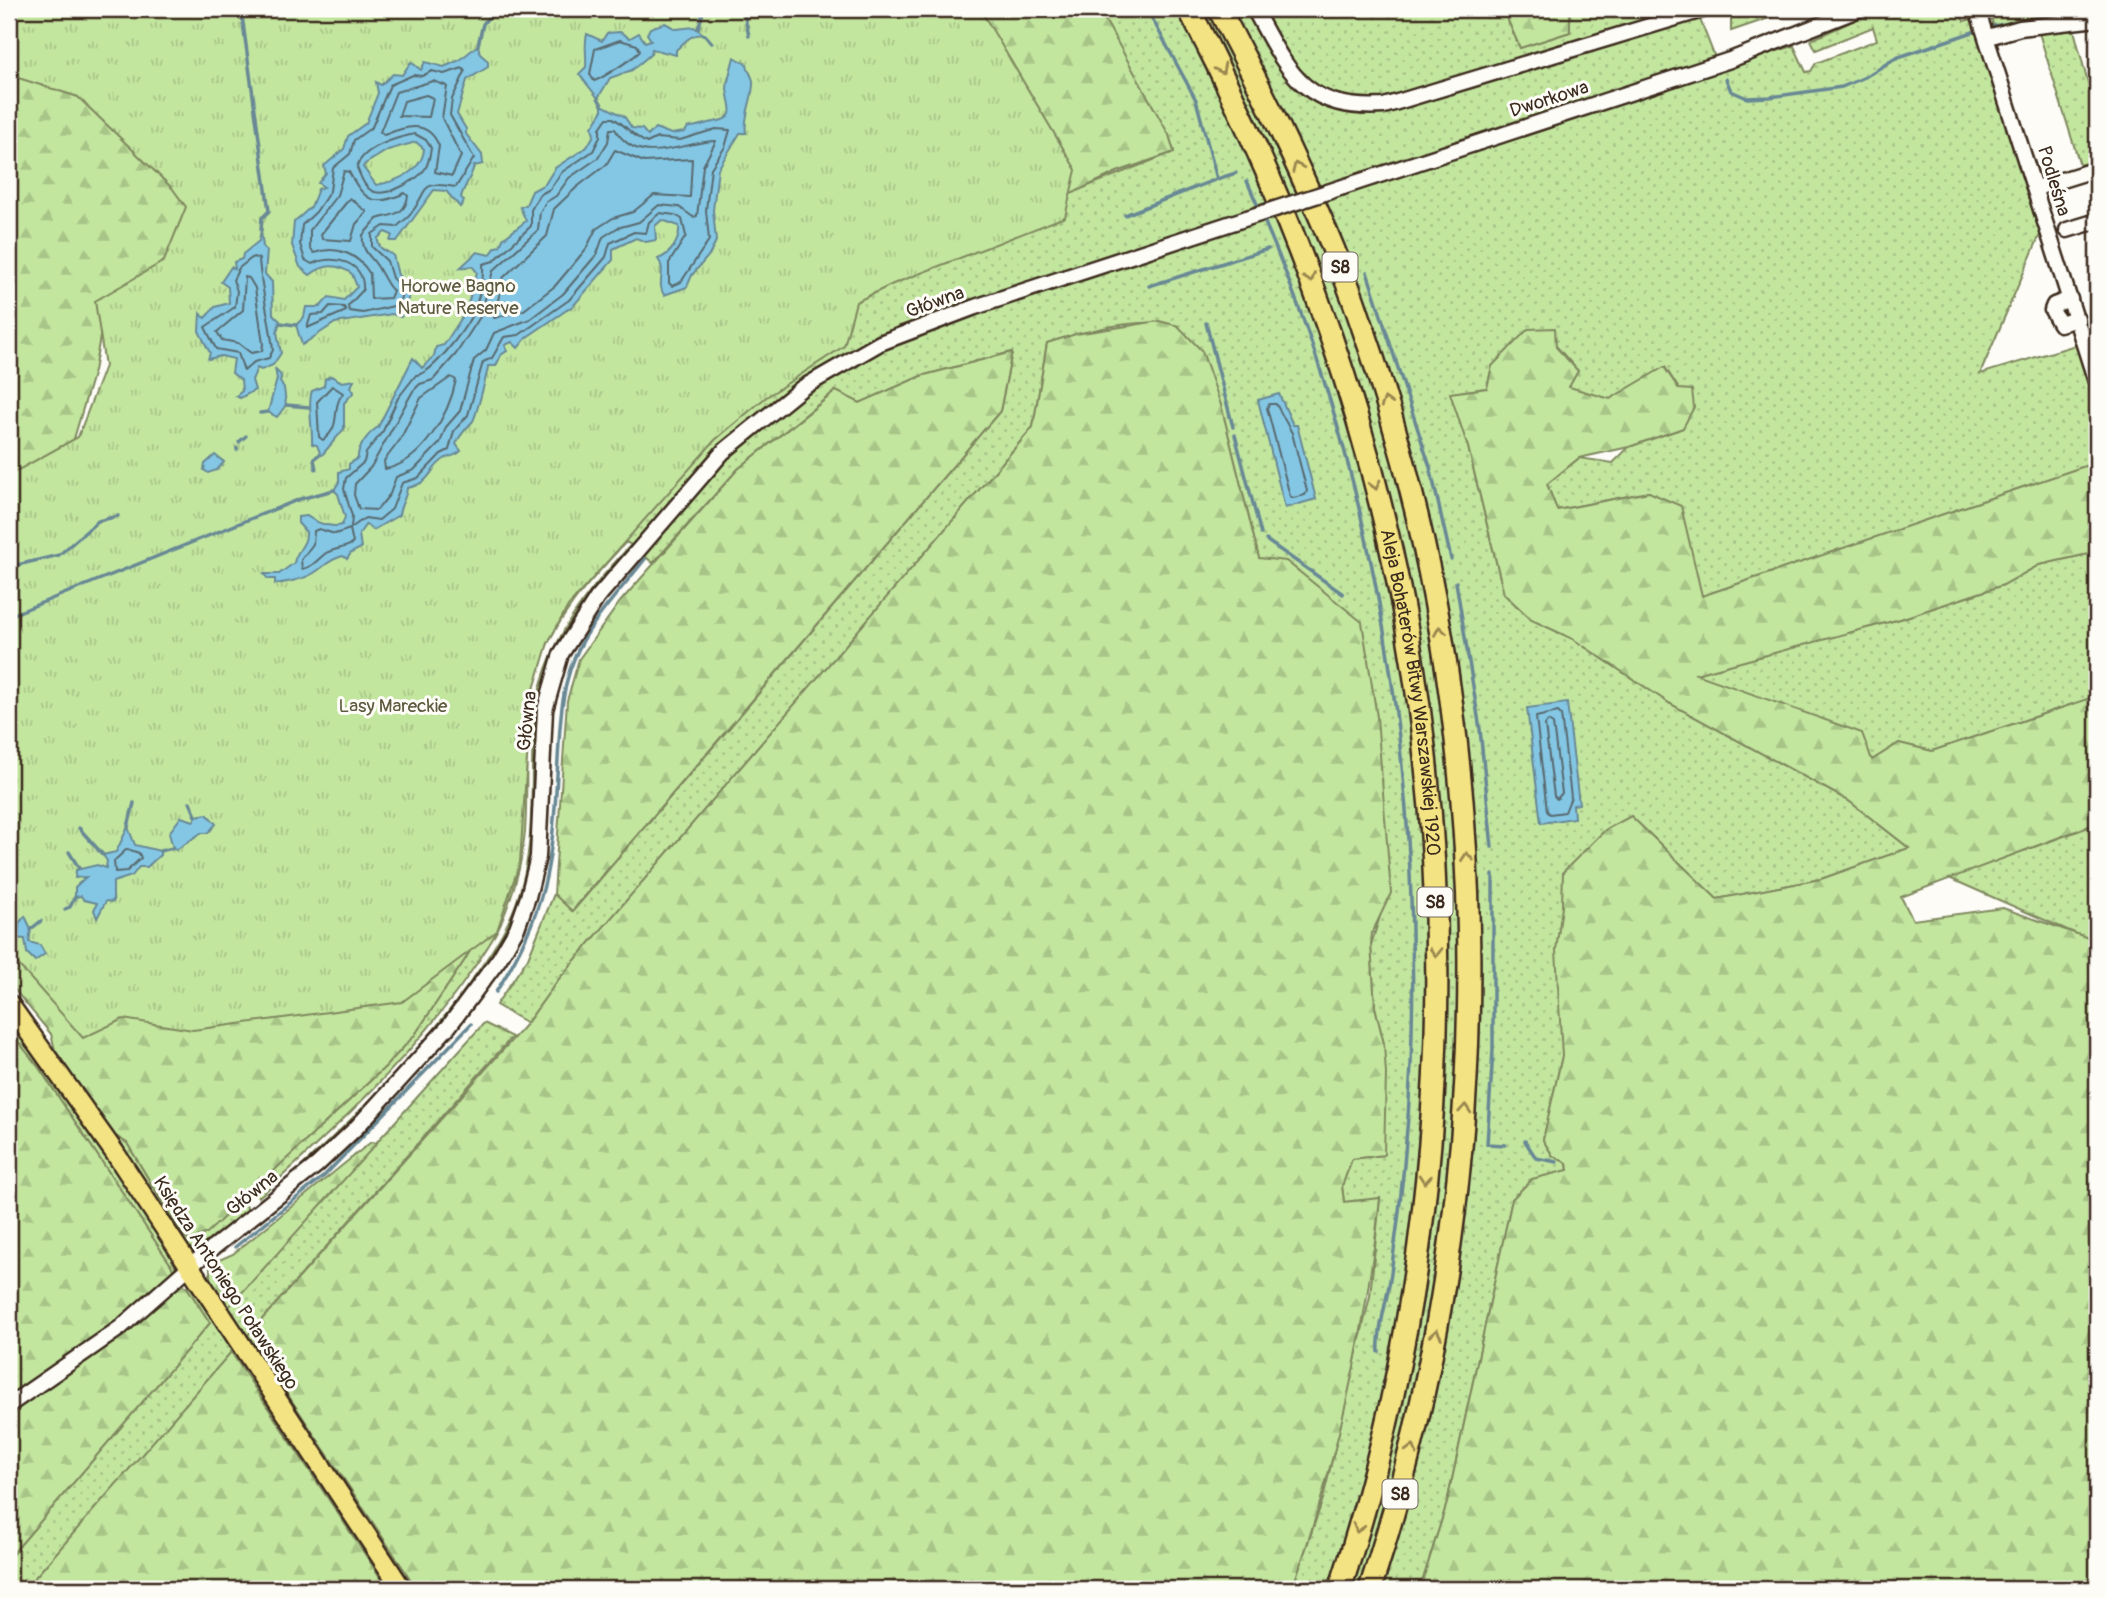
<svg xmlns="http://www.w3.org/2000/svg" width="2106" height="1598" viewBox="0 0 2106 1598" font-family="Pangolin,sans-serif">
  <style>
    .grass { fill: url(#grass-dots); stroke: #7f885e; stroke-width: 2; fill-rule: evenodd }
    .forest { fill: url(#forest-firs); stroke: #7f885e; stroke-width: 2 }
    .park { fill: url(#park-tufts); stroke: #7f885e; stroke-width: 2 }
    .water { fill: #84c7e5; stroke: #678895; stroke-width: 2; fill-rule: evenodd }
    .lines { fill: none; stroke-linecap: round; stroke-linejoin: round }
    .shore { stroke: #58696e; stroke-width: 2 }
    .stream { stroke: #678895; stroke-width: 3.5 }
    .minor-casing { stroke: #3b2a1e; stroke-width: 19 }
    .major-casing { stroke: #3b2a1e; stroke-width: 23 }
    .highway-casing { stroke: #3b2a1e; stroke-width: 26 }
    .minor { stroke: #fdfcf7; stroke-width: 14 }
    .major { stroke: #f4e382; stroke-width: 18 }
    .highway { stroke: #f4e382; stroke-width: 21 }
    .minor-bridge-casing { stroke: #3b2a1e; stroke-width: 19; stroke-linecap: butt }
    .minor-bridge { stroke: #fdfcf7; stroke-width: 14 }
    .oneway { stroke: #988650 }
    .labels { text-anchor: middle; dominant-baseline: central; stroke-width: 6; stroke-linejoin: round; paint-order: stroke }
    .shield { fill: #fdfcf7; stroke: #75695f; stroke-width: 2 }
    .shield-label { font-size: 18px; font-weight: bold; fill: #3b2a1e }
    .street-label { font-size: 19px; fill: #3b2a1e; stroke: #fdfcf7 }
    .park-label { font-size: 19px; fill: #5d593e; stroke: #fdfcf7 }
  </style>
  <defs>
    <pattern id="grass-dots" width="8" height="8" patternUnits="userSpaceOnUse" patternTransform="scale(1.75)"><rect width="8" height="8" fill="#c3e69f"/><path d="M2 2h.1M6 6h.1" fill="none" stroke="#a8c588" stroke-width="1.8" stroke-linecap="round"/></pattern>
    <pattern id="forest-firs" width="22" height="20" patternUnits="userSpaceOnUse" patternTransform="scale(1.75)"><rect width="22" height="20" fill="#c3e69f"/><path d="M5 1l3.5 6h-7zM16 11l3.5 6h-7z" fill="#a8c588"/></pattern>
    <pattern id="park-tufts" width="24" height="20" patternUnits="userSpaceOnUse" patternTransform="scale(1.75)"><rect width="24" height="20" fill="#c3e69f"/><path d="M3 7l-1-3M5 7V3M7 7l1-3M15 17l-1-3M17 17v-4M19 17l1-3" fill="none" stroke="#a8c588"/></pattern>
  </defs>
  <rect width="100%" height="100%" fill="#fdfcf7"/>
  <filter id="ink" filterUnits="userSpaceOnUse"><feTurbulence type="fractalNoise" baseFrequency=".0143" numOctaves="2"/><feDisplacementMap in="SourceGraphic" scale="14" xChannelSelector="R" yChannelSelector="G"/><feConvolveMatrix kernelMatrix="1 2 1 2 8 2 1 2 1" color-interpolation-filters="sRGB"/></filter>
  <g filter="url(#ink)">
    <g class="grass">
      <path d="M 1084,9 L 1503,9 L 1520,48 L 1570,32 L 1570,9 L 1696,9 L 1719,68 L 1794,46 L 1806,72 L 1811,71 L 1816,63 L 1877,40 L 1873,27 L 1816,50 L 1811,40 L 1879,9 L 1964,9 L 1960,14 L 1964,21 L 1972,19 L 1978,28 L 1993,24 L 1989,9 L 2097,9 L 2097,16 L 1987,43 L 2042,230 L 1980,374 L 2079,344 L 2097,345 L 2097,462 L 1702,596 L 1649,492 L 1557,510 L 1547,484 L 1579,458 L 1613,463 L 1629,447 L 1683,428 L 1679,389 L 1665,367 L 1610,399 L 1568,387 L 1578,371 L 1556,346 L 1492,366 L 1487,388 L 1451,393 L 1468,447 L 1504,594 L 1532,620 L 1573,639 L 1669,703 L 1849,801 L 1909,848 L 1821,879 L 1717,899 L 1631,816 L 1563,872 L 1562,1056 L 1543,1140 L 1553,1156 L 1567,1163 L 1568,1171 L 1543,1177 L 1512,1199 L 1447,1503 L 1420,1589 L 1292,1589 L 1323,1499 L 1370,1296 L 1380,1199 L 1344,1202 L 1342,1186 L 1352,1159 L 1383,1155 L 1384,1044 L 1375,1007 L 1371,945 L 1380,916 L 1259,559 L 1221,405 L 1178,326 C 1138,316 1086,331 1047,343 L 1033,427 L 558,980 L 527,1023 L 496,1005 L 528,958 L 554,894 L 573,911 L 1000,411 L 1012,352 L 921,376 L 860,403 L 835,391 L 738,469 L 653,563 L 633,546 C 588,595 546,646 539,714 C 532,774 540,836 522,894 C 489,1000 354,1126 269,1196 C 341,1131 412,1064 469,984 C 488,958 506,932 517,901 C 536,847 530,790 533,733 C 537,656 579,599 631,545 L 626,542 C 591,580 555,617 538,667 C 521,720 529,777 525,831 C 523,857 516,884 507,908 C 497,937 478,961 461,986 C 403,1065 332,1132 259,1197 L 252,1191 L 385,1067 L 414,1036 L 466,958 L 514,726 L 547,621 L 840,299 ZM 1169,135 L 1174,152 L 1083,188 Z"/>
      <polygon points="1738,9 1796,9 1731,31 1731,12"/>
      <polygon points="2074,30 2090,91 2097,92 2097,160 2080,165 2039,33"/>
      <polygon points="2097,552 2097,696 1932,751 1899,743 1872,760 1694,674 1900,619 2003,585 2039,565"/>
      <polygon points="2097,824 2097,943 1949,878"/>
      <polygon points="9,1016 85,1123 169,1252 176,1268 172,1273 171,1265 39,1068 9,1030"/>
      <polygon points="484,1023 512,1037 248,1335 417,1589 412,1589 210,1282 228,1307"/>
      <polygon points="111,1133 127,1143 181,1233 190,1241 244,1197 248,1212 203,1249 190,1249"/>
      <polygon points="186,1286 191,1288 216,1323 394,1589 388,1589 231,1353 25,1589 9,1589 9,1558 210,1323"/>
    </g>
    <g class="forest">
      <polygon points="9,9 278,176 103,320 94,371 68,459 9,506"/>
      <polygon points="806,9 1099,9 1169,135 1174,152 1117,172 1029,214 867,282 678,463 530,654 502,896 466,958 414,1036 385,1067 207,1233 190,1241 181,1233 127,1143 111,1133 55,1050 51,1034 9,983 9,936"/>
      <polygon points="1503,9 1570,9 1570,32 1520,48"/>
      <path d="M 1159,321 L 1178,326 L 1202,351 L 1221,405 L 1259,558 L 1286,561 L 1362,622 L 1377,717 L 1391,893 L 1372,933 L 1371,945 L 1375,1007 L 1384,1044 L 1386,1074 L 1384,1155 L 1352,1159 L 1342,1186 L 1344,1202 L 1380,1198 C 1366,1332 1337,1462 1292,1589 L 417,1589 L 248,1335 L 527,1023 L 558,980 L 1033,427 L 1047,343 L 1076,334 Z"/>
      <polygon points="1555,328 1556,347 1578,371 1569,387 1610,399 1664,367 1679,389 1692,390 1694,407 1683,428 1629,447 1579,458 1547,484 1557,510 1649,492 1681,506 1702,596 2097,462 2097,552 2039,565 2003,585 1900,619 1696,674 1862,733 1872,760 1899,743 1932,751 2097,696 2097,823 1901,897 1913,920 2003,908 2097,941 2097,1589 1420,1589 1447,1503 1512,1199 1532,1179 1568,1170 1567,1163 1553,1156 1543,1140 1562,1056 1556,950 1562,907 1563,872 1605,830 1631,816 1717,899 1821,879 1909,848 1849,801 1669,703 1573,639 1532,620 1504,594 1468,447 1450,393 1487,388 1492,366 1528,329"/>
      <polygon points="1012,352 1000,411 572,911 554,894 567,701 579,659 620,602 738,469 836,391 860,403 921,376"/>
      <polygon points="9,1030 39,1068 171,1265 181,1285 186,1286 210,1323 9,1558"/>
      <polygon points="371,1142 377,1143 228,1308 210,1282 210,1264 233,1254"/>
      <polygon points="231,1352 388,1589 25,1589"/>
    </g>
    <polygon class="park" points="9,9 980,9 1076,170 1065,217 893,284 856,302 844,346 765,398 715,440 568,606 548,643 531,699 520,862 497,931 402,1002 193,1030 123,1019 83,1038 9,954 9,475 78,437 105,366 95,301 164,261 186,207 172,188 78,97 9,75"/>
    <g class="water">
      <path d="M 665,23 L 676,29 L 694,27 L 705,35 C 692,32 685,42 676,50 L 676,55 L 652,49 L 651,54 L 632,70 L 610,78 L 598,98 L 579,74 L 586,67 C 587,55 584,46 587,34 L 602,41 L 607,33 L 620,32 L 630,38 L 639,33 L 645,42 L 651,40 L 647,34 L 650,28 Z"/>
      <path d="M 478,45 L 480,54 L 488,61 L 488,67 L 467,80 L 457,114 L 466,129 L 466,134 L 482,155 L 483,164 L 474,166 C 471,178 464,186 461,197 L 464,201 L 460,207 L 446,191 L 434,190 L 397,241 L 390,241 L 392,235 L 385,232 L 378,238 C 377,249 386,251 393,255 L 398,275 C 420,288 405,302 401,317 L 392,314 L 335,323 L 302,345 L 296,325 L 304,317 L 306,307 L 320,307 L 329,297 L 344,300 L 357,287 L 352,274 C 337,263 324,264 310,275 L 300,267 L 292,245 L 294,222 L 311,207 L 318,189 L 324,187 L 318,183 L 326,173 L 324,166 L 344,149 L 348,136 L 366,123 L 378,93 L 376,82 L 381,85 L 393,74 L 402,75 L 411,62 L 421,70 L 425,62 L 444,67 L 460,60 ZM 416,142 L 424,149 C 422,172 395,182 376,185 L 363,167 L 365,164 L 388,150 Z"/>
      <path d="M 734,57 L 747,64 C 747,70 752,75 753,81 C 754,98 743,115 746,133 L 740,133 L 718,169 L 713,210 L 716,241 L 710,254 L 692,275 L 687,287 L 664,295 C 656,283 667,271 658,259 C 672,254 680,240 679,226 L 662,220 L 655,226 L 656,240 L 646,242 L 636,238 L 613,249 L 613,260 L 574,305 L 527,337 L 518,348 L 512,342 L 505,345 L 507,351 L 501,355 L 496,366 L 488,366 C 488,371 476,416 473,421 C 466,429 460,434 456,444 L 461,451 C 455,457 453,455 446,458 C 428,468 433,483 407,488 C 406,499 400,505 399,515 L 373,530 L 366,524 L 359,534 L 361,548 L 351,553 L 347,559 L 343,556 C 330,559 325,566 314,573 C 302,580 288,582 275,584 L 275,579 L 268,579 L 264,574 L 279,574 L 294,563 C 296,550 307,546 306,532 L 298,523 L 298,517 L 307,516 C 316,523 331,528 342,525 L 345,517 L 338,494 L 334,490 L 339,482 L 339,472 L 349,469 L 349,464 L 358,458 C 357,447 369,433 378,427 L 413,358 L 422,368 L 434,356 L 436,347 L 444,345 L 466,311 L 477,272 L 472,266 L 460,268 L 477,252 L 490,255 L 496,247 L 500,246 L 503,239 L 526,221 L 520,207 L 526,205 L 532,191 L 545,184 L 555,168 L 587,147 L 594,135 L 592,127 L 602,112 L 602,105 L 624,116 L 632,128 L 642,129 L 648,136 L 655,128 L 671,134 L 685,132 L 688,127 C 699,127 704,123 714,122 C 739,118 729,108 727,89 C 727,81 732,66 734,57 Z"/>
      <polygon points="261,230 263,247 267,251 265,274 272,282 273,314 280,321 277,332 281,353 273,365 261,370 257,368 252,380 255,390 240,398 236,396 242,391 241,380 232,373 234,359 221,356 208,359 210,353 199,331 200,313 205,318 215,307 229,303 228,287 221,282 231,267 235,269 234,262 242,259 243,254 259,241"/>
      <polygon points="275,368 281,376 280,382 284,388 286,405 277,417 268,412 277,379"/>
      <path d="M 331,376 L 342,382 L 354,380 L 351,387 L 354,392 L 344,403 L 344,429 L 322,455 L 317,456 L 320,453 L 317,445 L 312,444 C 313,430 307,403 312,391 L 324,386 L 325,379 Z"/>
      <polygon points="1279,394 1293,425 1297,425 1316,499 1285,508 1258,400"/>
      <polygon points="215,455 224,462 217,470 208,473 204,470 205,464"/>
      <polygon points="1567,703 1579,804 1573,805 1574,818 1541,823 1527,708"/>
      <polygon points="207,814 216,824 208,833 201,833 176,850 173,848 169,833 181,817 194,821 196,816"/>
      <polygon points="128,827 135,845 160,851 160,855 147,867 139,867 132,876 113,882 113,902 106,901 97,918 94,910 97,903 84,900 81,896 75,897 75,887 86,877 75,878 76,870 97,865 106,868 107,861 103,855 116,852"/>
      <polygon points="25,916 31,929 29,942 40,945 45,954 35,961 27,953 25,939 12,938 18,934 19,923"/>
    </g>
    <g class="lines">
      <g class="shore">
        <path d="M 620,40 L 637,45 L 640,51 C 634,58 601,79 594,81 L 590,74 L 595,49 Z"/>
        <path d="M 463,68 L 465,72 L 452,99 L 450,115 L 474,158 L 456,187 C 417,180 430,190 410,215 C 406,220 401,222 397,227 L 384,226 L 372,234 L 372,247 L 387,261 L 392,278 L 404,289 L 398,305 L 363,313 L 349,311 L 348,306 L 363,290 C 365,261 333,254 312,264 L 305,260 L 300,244 L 302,225 L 316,212 L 330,191 L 333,168 L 350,154 L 354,140 L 372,127 L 390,85 L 413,75 L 422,76 L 432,71 L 444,74 Z"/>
        <path d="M 433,81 L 447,86 L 442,118 L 461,156 L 452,176 L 435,172 L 439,146 C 428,119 406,126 384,135 L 380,132 L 396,92 Z"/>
        <polygon points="426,95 433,98 429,117 399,116 404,101"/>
        <path d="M 613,118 C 626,125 632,136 647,143 L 657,138 L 680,140 L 716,129 L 730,130 L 725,147 L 711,168 L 706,210 L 709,240 L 681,282 L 672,286 L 669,283 L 669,263 L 686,236 L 682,219 L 675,215 L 660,213 L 649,222 L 646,233 L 634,232 L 610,243 L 606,257 L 569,300 L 519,335 L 504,337 L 492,358 L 483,362 L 468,415 L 454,431 L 449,450 L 441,454 L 418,478 L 402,483 L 392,509 L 379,520 L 365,518 L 351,528 L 352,516 L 344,489 L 346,478 L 364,462 L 366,453 L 383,431 L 398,398 L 416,375 C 432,375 465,329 473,313 C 479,298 484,279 483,264 L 494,261 L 531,226 L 531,210 L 539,195 L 550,189 L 562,172 L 593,151 L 600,137 L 600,128 L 607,118 Z"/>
        <path d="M 610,129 L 615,129 C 639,170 683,141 716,141 L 703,166 L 697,216 L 693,217 L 679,207 L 659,205 L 639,222 L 617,228 L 603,237 L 597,254 L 563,294 L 530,319 L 494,333 L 486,350 L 474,360 L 460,411 L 446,427 L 440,443 L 414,470 L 396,477 L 390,494 L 377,510 L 359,509 L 354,495 L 355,484 L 371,467 L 413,391 L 420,384 L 433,380 L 456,354 L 480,317 L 493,271 L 538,230 L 540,212 L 546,202 L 556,196 L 569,178 L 598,158 L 608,142 Z"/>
        <path d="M 415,134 L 426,140 L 431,148 C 430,154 429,163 425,169 C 418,180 386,198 372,191 C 363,186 361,176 357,168 C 360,148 398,137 415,134 Z"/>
        <polygon points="615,150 644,162 692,159 690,197 654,195 633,212 613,218 596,229 586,249 555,286 524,310 494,318 503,278 547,236 554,209 577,187 606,165"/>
        <path d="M 344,171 L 349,172 C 364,200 373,208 405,193 L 408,196 C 405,216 392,214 377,219 L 363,235 C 361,254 373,256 380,271 C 385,279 386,284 393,291 L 390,298 L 371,299 L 370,274 C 358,254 337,245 314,253 L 310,248 L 310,230 L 337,195 Z"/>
        <polygon points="350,198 367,212 356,224 351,241 322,239 321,234"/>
        <path d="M 253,257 L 259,259 C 261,290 270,319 273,350 L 269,358 L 254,362 L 244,371 L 238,353 L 216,349 L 205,327 L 235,307 L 237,291 L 233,280 L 239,268 Z"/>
        <polygon points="245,277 249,278 255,288 263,344 262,351 251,353 238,343 222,340 217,332 243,310"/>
        <polygon points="330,306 344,307 346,311 307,328 311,315 323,314"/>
        <path d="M 451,377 L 456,380 C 449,414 422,463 385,469 L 384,461 L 400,440 L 421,398 Z"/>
        <path d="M 332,386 L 343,393 C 330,410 343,425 323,440 L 319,437 L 317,402 Z"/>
        <polygon points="1269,404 1276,404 1292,433 1307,491 1305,495 1293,498 1290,496 1267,408"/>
        <path d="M 319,529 L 335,534 L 350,529 L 353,543 C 345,549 335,548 326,553 C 318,559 313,567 302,569 L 301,560 L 313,544 L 314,531 Z"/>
        <polygon points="1558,712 1561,715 1571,797 1565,812 1550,814 1547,811 1536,717"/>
        <polygon points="1548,721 1553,724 1562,793 1557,799 1554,796 1545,725"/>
        <polygon points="127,849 139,853 141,858 127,871 115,872 114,861"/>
      </g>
      <g class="stream">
        <polyline points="241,9 269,211 262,218 261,230"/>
        <polyline points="743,9 749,36"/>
        <polyline points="1147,9 1196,100 1217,179 1236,173"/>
        <polyline points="1994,26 2081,9"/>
        <polyline points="698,29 704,9"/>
        <polyline points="705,35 712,43"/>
        <polyline points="478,45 483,24 495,9"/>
        <polyline points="1726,79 1731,91 1747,98 1770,97 1842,87 1865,77 1896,58 1979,30"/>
        <polyline points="598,98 602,105"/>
        <polyline points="1247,181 1260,211"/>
        <polyline points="1125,215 1217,179"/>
        <path d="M 1263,218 C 1378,482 1422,778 1411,1065 C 1408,1134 1401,1204 1391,1273 C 1388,1298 1377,1330 1379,1352"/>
        <polyline points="1367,272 1430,467 1451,559"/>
        <polyline points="1149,286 1268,249"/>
        <polyline points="280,323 296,325"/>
        <polyline points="1206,323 1233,427"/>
        <polyline points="286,405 309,407"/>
        <polyline points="260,413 268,412"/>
        <polyline points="1235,435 1261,534"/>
        <polyline points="239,442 246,436"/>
        <polyline points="237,450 237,448"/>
        <polyline points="316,469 314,460 317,456"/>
        <polyline points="1266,540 1343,594"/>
        <polyline points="9,567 59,555 98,521 118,516"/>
        <polyline points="1456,582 1480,729 1492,847"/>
        <polyline points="9,616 300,499 334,490"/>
        <polyline points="190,802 196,816"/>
        <polyline points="128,827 134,803"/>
        <polyline points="79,828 103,855"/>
        <polyline points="160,851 173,848"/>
        <polyline points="69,852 79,868"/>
        <polyline points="1493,875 1493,1050 1487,1144 1505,1145"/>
        <polyline points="65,909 70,907 75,897"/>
        <polyline points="31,929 41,921"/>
        <path d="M 496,992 C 546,913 552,866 557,775 C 560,736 559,695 574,659 C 589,622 621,590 645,559"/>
        <polyline points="1525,1141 1536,1158 1557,1162"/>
        <polyline points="235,1247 324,1176 471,1024"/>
      </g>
      <g class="minor-casing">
        <g id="minor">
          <path d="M 1254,9 C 1288,71 1303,111 1384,106 L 1706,9"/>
          <polyline points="1977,9 2097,385"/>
          <polyline points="1988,37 2020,28 2097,19"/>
          <polyline points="1343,187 1730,60 1860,9"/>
          <polyline points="2036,188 2097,169"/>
          <polyline points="2067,230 2097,221"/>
          <polyline points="2070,299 2054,305 2052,310 2060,324 2077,319"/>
          <polyline points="2083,338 2097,333"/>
          <polyline points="9,1405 120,1328 189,1267 317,1165 356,1128 449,1026 499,959 517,928 528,897 538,857 545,710 561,654 597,598 723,452 802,388 880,343 975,307 1247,218"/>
        </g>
      </g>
      <g class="major-casing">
        <polyline id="major" points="9,1004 115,1153 402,1589"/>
      </g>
      <g class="highway-casing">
        <g id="highway">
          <path id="s1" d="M 1189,9 C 1257,140 1315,276 1357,418 C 1469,795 1463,1216 1340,1589"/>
          <path d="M 1219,9 C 1269,103 1316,199 1353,299 C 1502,714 1507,1171 1370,1589"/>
        </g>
      </g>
      <use href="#minor" class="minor"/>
      <use href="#major" class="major"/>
      <use href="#highway" class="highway"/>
      <g class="minor-bridge-casing">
        <polyline id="minor-bridge" points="1247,218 1343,187"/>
      </g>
      <use href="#minor-bridge" class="minor-bridge"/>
    </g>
    <defs><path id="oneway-chevron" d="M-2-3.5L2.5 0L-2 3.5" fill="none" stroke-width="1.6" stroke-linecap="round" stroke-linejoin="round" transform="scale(1.75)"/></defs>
    <g class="oneway">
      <use href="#oneway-chevron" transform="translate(1221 69) rotate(63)"/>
      <use href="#oneway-chevron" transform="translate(1297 167) rotate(-114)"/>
      <use href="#oneway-chevron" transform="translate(1310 278) rotate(70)"/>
      <use href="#oneway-chevron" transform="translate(1386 402) rotate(-107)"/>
      <use href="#oneway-chevron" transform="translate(1375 485) rotate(75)"/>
      <use href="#oneway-chevron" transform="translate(1440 631) rotate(-99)"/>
      <use href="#oneway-chevron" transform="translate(1467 857) rotate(-94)"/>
      <use href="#oneway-chevron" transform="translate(1436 952) rotate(90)"/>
      <use href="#oneway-chevron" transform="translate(1465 1109) rotate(-86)"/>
      <use href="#oneway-chevron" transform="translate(1425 1179) rotate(95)"/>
      <use href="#oneway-chevron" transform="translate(1436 1334) rotate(-80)"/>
      <use href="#oneway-chevron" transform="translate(1412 1449) rotate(-75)"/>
      <use href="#oneway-chevron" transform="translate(1358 1528) rotate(106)"/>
    </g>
  </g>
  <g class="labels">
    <g class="shield">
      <rect x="1322.5" y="252.5" width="35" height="29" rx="5"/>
      <rect x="1417.5" y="887.5" width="35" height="29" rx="5"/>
      <rect x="1382.5" y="1479.5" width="35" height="29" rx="5"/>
    </g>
    <g class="shield-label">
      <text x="1340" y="267">S8</text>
      <text x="1435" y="902">S8</text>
      <text x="1400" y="1494">S8</text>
    </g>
    <g class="street-label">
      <text transform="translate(1549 99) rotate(-18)">Dworkowa</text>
      <text transform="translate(2054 181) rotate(73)">Podleśna</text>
      <text transform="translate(935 302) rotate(-20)">Główna</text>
      <text stroke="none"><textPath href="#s1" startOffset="723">Aleja Bohaterów Bitwy Warszawskiej 1920</textPath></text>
      <text transform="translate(527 721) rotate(-84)">Główna</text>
      <text transform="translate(252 1193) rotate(-39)">Główna</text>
      <text transform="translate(226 1283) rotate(57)">Księdza Antoniego Poławskiego</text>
    </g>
    <g class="park-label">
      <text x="458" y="286">Horowe Bagno<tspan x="458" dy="22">Nature Reserve</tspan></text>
      <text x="393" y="706">Lasy Mareckie</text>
    </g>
  </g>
  <rect width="2106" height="1598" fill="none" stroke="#fdfcf7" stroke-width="35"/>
  <rect x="18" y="18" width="2071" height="1563" fill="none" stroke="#3b2a1e" stroke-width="2.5" filter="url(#ink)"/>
</svg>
